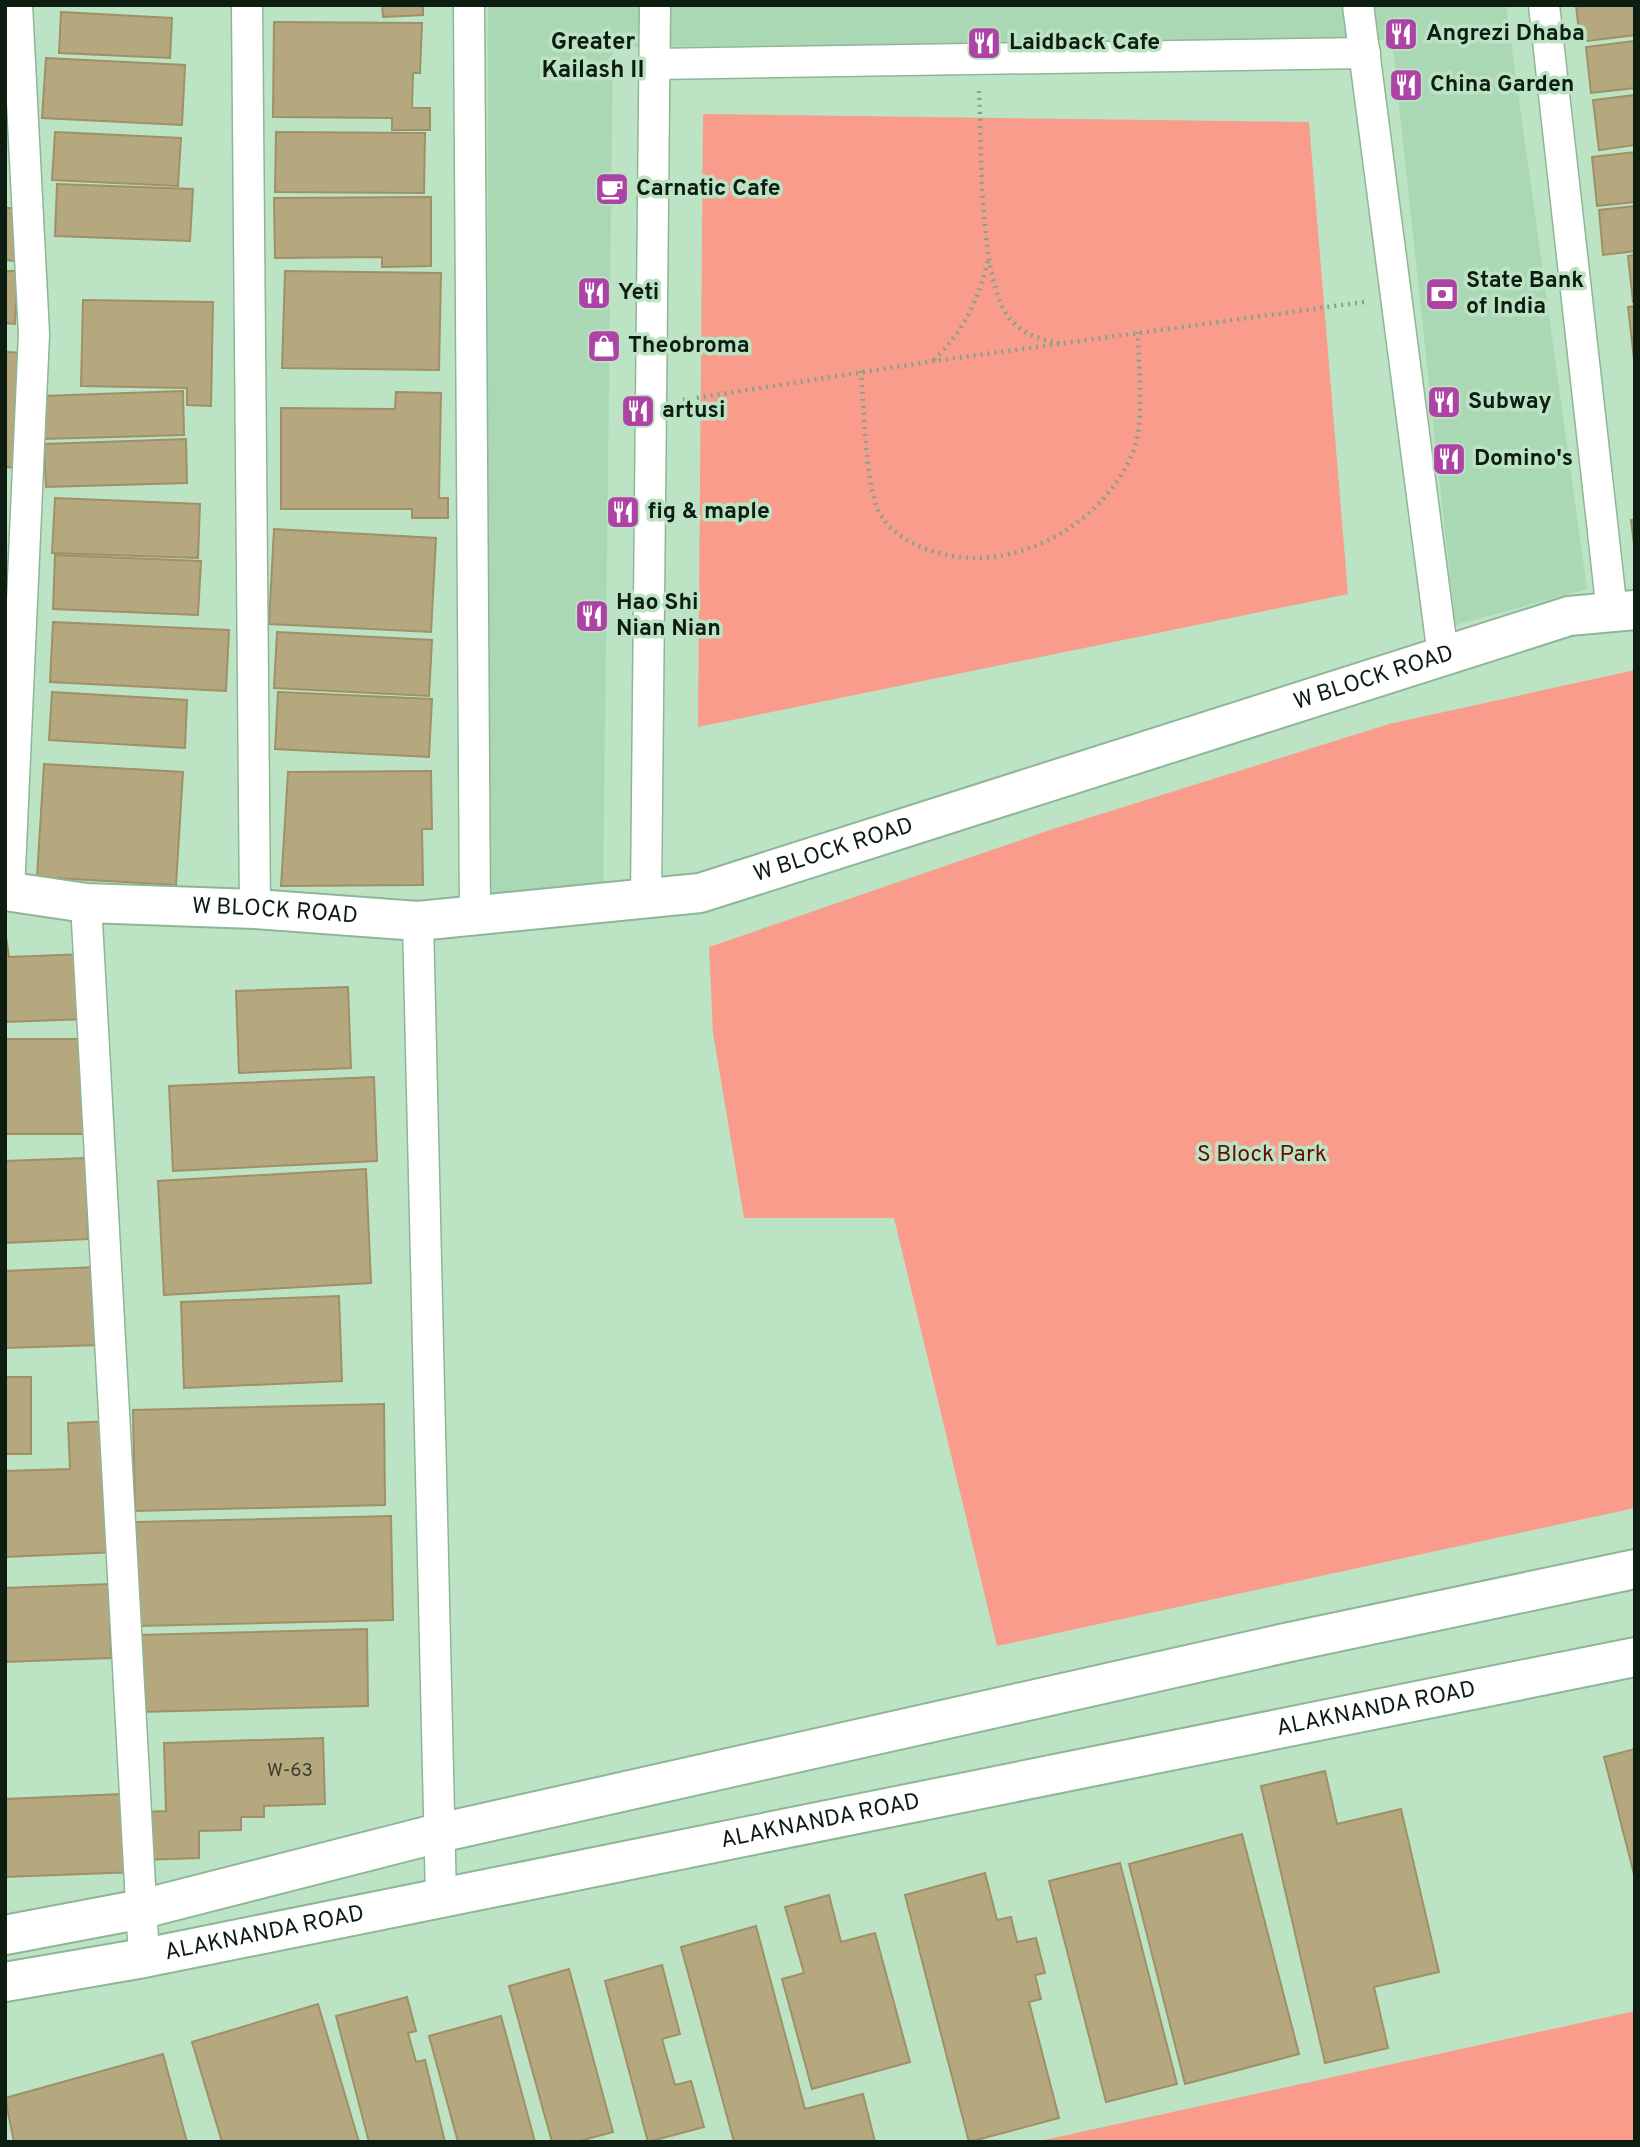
<svg xmlns="http://www.w3.org/2000/svg" width="1640" height="2147" viewBox="0 0 1640 2147" font-family="Overpass,sans-serif">
  <style>
    .built { fill: #aad7b4 }
    .green { fill: #f99c8b }
    .building { fill: #b6a87e; stroke: #9f9067; stroke-width: 2 }
    .lines { fill: none; stroke-linecap: round; stroke-linejoin: round }
    .street-casing { stroke: #8fb597; stroke-width: 33 }
    .secondary-casing { stroke: #8fb597; stroke-width: 42 }
    .path { stroke: #84a38a; stroke-width: 4.5; stroke-dasharray: 2 5; stroke-linecap: butt }
    .street { stroke: #fff; stroke-width: 30 }
    .secondary { stroke: #fff; stroke-width: 38 }
    .labels { text-anchor: middle; dominant-baseline: central; stroke-width: 7; stroke-linejoin: round; paint-order: stroke }
    .number-label { font-size: 19px; fill: #38402d }
    .poi-label { font-size: 23px; font-weight: bold; fill: #0e1d12; stroke: #bce4c4; text-anchor: start }
    .street-label { font-size: 23px; fill: #0e1d12; stroke: #bce4c4 }
    .park-label { font-size: 23px; fill: #621005; stroke: #bce4c4 }
    .neighbourhood-label { font-size: 24px; font-weight: bold; fill: #0e1d12; stroke: #bce4c4 }
  </style>
  <rect width="100%" height="100%" fill="#bce4c4"/>
  <polygon class="built" points="488,5 1506,5 1587,589 1455,625 1392,40 613,47 603,898 487,900"/>
  <g class="green">
    <polygon points="703,114 1309,122 1348,594 698,727"/>
    <polygon points="1635,670 1635,1508 997,1646 894,1218 744,1218 713,1033 709,947 1053,829 1389,724"/>
    <polygon points="1635,2011 1635,2142 1035,2142"/>
  </g>
  <g class="building">
    <polygon points="382,5 423,5 423,15 383,17"/>
    <polygon points="1576,5 1635,5 1635,35 1580,42"/>
    <polygon points="61,12 172,18 170,58 59,53"/>
    <polygon points="274,22 422,23 420,73 413,73 412,108 430,108 430,130 392,130 392,118 273,117"/>
    <polygon points="1635,41 1635,88 1591,93 1586,47"/>
    <polygon points="46,58 185,65 182,125 42,118"/>
    <polygon points="5,77 17,77 15,121 5,121"/>
    <polygon points="1635,95 1635,145 1599,150 1593,100"/>
    <polygon points="55,132 181,138 178,186 52,180"/>
    <polygon points="276,132 425,133 424,193 275,192"/>
    <polygon points="1635,152 1635,202 1597,206 1592,157"/>
    <polygon points="57,184 193,189 190,241 55,236"/>
    <polygon points="431,197 431,266 382,267 382,257 275,258 274,198"/>
    <polygon points="1635,206 1635,251 1603,255 1599,210"/>
    <polygon points="5,208 18,208 15,261 5,260"/>
    <polygon points="1635,255 1635,302 1633,302 1628,256"/>
    <polygon points="5,271 18,271 15,324 5,323"/>
    <polygon points="285,271 441,273 439,370 282,368"/>
    <polygon points="83,300 213,302 211,406 187,405 187,388 81,386"/>
    <polygon points="1635,306 1635,359 1634,359 1628,307"/>
    <polygon points="5,352 27,353 19,468 5,467"/>
    <polygon points="183,391 184,435 43,439 42,396"/>
    <polygon points="396,392 441,393 439,498 448,498 448,518 412,518 412,509 281,509 281,408 395,409"/>
    <polygon points="186,439 187,483 46,487 44,444"/>
    <polygon points="55,498 200,504 198,558 52,553"/>
    <polygon points="1631,520 1635,520 1635,552"/>
    <polygon points="274,529 436,538 431,632 269,624"/>
    <polygon points="55,555 201,561 198,615 53,609"/>
    <polygon points="53,622 229,630 226,691 50,682"/>
    <polygon points="277,632 432,640 429,696 274,688"/>
    <polygon points="52,692 187,700 185,748 49,740"/>
    <polygon points="278,692 432,699 429,757 275,749"/>
    <polygon points="44,764 183,772 176,885 37,877"/>
    <polygon points="431,771 432,829 422,829 423,885 281,886 288,772"/>
    <polygon points="5,931 9,957 84,954 86,1019 5,1022"/>
    <polygon points="348,987 351,1068 239,1073 236,991"/>
    <polygon points="5,1039 92,1039 91,1134 5,1134"/>
    <polygon points="374,1077 377,1161 173,1171 169,1086"/>
    <polygon points="86,1158 88,1239 5,1243 5,1161"/>
    <polygon points="366,1169 371,1283 164,1295 158,1181"/>
    <polygon points="97,1267 99,1345 5,1348 5,1271"/>
    <polygon points="339,1296 342,1381 184,1388 181,1302"/>
    <rect x="5" y="1377" width="26" height="77"/>
    <polygon points="384,1404 385,1505 135,1511 133,1410"/>
    <polygon points="113,1421 117,1552 5,1557 5,1471 70,1469 68,1423"/>
    <polygon points="391,1516 393,1620 138,1626 136,1522"/>
    <polygon points="109,1584 111,1658 5,1662 5,1588"/>
    <polygon points="367,1629 368,1706 140,1712 138,1635"/>
    <polygon points="323,1738 325,1804 264,1806 264,1817 241,1817 241,1830 199,1831 199,1858 141,1860 140,1812 166,1811 164,1743"/>
    <polygon points="1635,1749 1635,1878 1604,1757"/>
    <polygon points="1325,1771 1337,1824 1401,1809 1439,1972 1374,1987 1388,2048 1325,2063 1261,1786"/>
    <polygon points="122,1794 136,1872 5,1877 5,1799"/>
    <polygon points="1242,1834 1299,2054 1185,2084 1129,1864"/>
    <polygon points="1120,1863 1177,2084 1106,2102 1049,1881"/>
    <polygon points="985,1873 997,1920 1011,1917 1017,1942 1036,1938 1045,1973 1035,1975 1041,1999 1029,2002 1059,2118 969,2142 905,1895"/>
    <polygon points="829,1895 841,1942 875,1933 910,2062 812,2089 782,1979 804,1973 785,1907"/>
    <polygon points="756,1926 805,2109 863,2094 875,2142 734,2142 681,1947"/>
    <polygon points="662,1965 680,2034 662,2039 675,2085 691,2081 704,2127 648,2142 605,1981"/>
    <polygon points="569,1969 613,2132 576,2142 552,2142 509,1986"/>
    <polygon points="407,1997 416,2031 408,2033 416,2062 425,2060 445,2142 369,2142 336,2016"/>
    <polygon points="318,2004 359,2142 222,2142 192,2042"/>
    <polygon points="501,2016 535,2142 458,2142 429,2036"/>
    <polygon points="163,2054 187,2142 14,2142 5,2098"/>
  </g>
  <g class="lines">
    <g class="street-casing">
      <g id="street">
        <polyline points="247,5 255,909"/>
        <polyline points="469,5 475,916"/>
        <polyline points="1358,5 1443,656"/>
        <polyline points="1544,5 1612,612"/>
        <polyline points="654,64 1365,53"/>
        <polyline points="9,891 34,334 17,5"/>
        <polyline points="646,899 655,5"/>
        <polyline points="86,903 144,1958"/>
        <polyline points="418,921 441,1898"/>
      </g>
    </g>
    <g class="secondary-casing">
      <g id="secondary">
        <path id="s1" d="M 5,891 L 86,903 L 255,909 L 418,921 L 700,893 L 1569,616 L 1635,610"/>
        <polyline points="5,1935 142,1909 439,1833 1285,1643 1635,1569"/>
        <path id="s2" d="M 5,1982 L 144,1958 L 1635,1657"/>
      </g>
    </g>
    <g class="path">
      <path d="M 979,91 C 982,144 978,281 1010,319 C 1025,336 1043,340 1063,344"/>
      <path d="M 934,360 C 964,330 979,300 988,259"/>
      <path d="M 861,371 C 864,403 865,489 880,514 C 893,535 912,545 935,552 C 1013,576 1106,524 1134,449 C 1145,419 1138,365 1138,332"/>
      <polyline points="683,400 934,361 1364,302"/>
    </g>
    <use href="#street" class="street"/>
    <use href="#secondary" class="secondary"/>
  </g>
  <defs>
    <g id="restaurant-square" transform="scale(1.75)"><rect x="-9" y="-9" width="18" height="18" rx="4" fill="#ad43a4" stroke="#bce4c4"/><path d="M-5-6h1v4h1v-4h1v4h1v-4h1v5L-1.5 .5V6h-2V.5L-5-1ZM5-6V6H3V1.5H1.5Q1.5-4 5-6Z" fill="#fff"/></g>
    <g id="cafe-square" transform="scale(1.75)"><rect x="-9" y="-9" width="18" height="18" rx="4" fill="#ad43a4" stroke="#bce4c4"/><path d="M-5.5-4.5H6V0H3Q3 3.5 0 3.5H-2.5Q-5.5 3.5-5.5 0ZM3-3.2v2h1.7v-2ZM-6 4.5H4V6H-6Z" fill="#fff"/></g>
    <g id="bank-square" transform="scale(1.75)"><rect x="-9" y="-9" width="18" height="18" rx="4" fill="#ad43a4" stroke="#bce4c4"/><path d="M-6-4H6V4H-6ZM0-2.3a2.3 2.3 0 1 0 0 4.6a2.3 2.3 0 1 0 0-4.6Z" fill="#fff"/></g>
    <g id="shop-square" transform="scale(1.75)"><rect x="-9" y="-9" width="18" height="18" rx="4" fill="#ad43a4" stroke="#bce4c4"/><path d="M-5-2.5h2.3a2.7 3.5 0 0 1 5.4 0H5L5.5 6h-11ZM-1.5-2.5h3a1.5 2.3 0 0 0-3 0Z" fill="#fff"/></g>
  </defs>
  <g fill-rule="evenodd">
    <use href="#restaurant-square" x="1401" y="34"/>
    <use href="#restaurant-square" x="984" y="43"/>
    <use href="#restaurant-square" x="1406" y="85"/>
    <use href="#cafe-square" x="612" y="189"/>
    <use href="#restaurant-square" x="594" y="293"/>
    <use href="#bank-square" x="1442" y="294"/>
    <use href="#shop-square" x="604" y="346"/>
    <use href="#restaurant-square" x="1444" y="402"/>
    <use href="#restaurant-square" x="638" y="411"/>
    <use href="#restaurant-square" x="1449" y="459"/>
    <use href="#restaurant-square" x="623" y="512"/>
    <use href="#restaurant-square" x="592" y="616"/>
  </g>
  <g class="labels">
    <g class="number-label">
      <text x="290" y="1771">W-63</text>
    </g>
    <g class="poi-label">
      <text x="1426" y="34">Angrezi Dhaba</text>
      <text x="1009" y="43">Laidback Cafe</text>
      <text x="1430" y="85">China Garden</text>
      <text x="636" y="189">Carnatic Cafe</text>
      <text x="1466" y="281">State Bank<tspan x="1466" dy="26">of India</tspan></text>
      <text x="618" y="293">Yeti</text>
      <text x="628" y="346">Theobroma</text>
      <text x="1468" y="402">Subway</text>
      <text x="662" y="411">artusi</text>
      <text x="1474" y="459">Domino's</text>
      <text x="648" y="512">fig &amp; maple</text>
      <text x="616" y="603">Hao Shi<tspan x="616" dy="26">Nian Nian</tspan></text>
    </g>
    <g class="street-label">
      <text stroke="none"><textPath href="#s1" startOffset="1405">W BLOCK ROAD</textPath></text>
      <text stroke="none"><textPath href="#s1" startOffset="838">W BLOCK ROAD</textPath></text>
      <text stroke="none"><textPath href="#s1" startOffset="271">W BLOCK ROAD</textPath></text>
      <text stroke="none"><textPath href="#s2" startOffset="1398">ALAKNANDA ROAD</textPath></text>
      <text stroke="none"><textPath href="#s2" startOffset="831">ALAKNANDA ROAD</textPath></text>
      <text stroke="none"><textPath href="#s2" startOffset="264">ALAKNANDA ROAD</textPath></text>
    </g>
    <g class="park-label">
      <text x="1262" y="1155">S Block Park</text>
    </g>
    <g class="neighbourhood-label">
      <text x="593" y="43">Greater<tspan x="593" dy="28">Kailash II</tspan></text>
    </g>
  </g>
  <rect width="1640" height="2147" fill="none" stroke="#0e1d12" stroke-width="14"/>
</svg>
